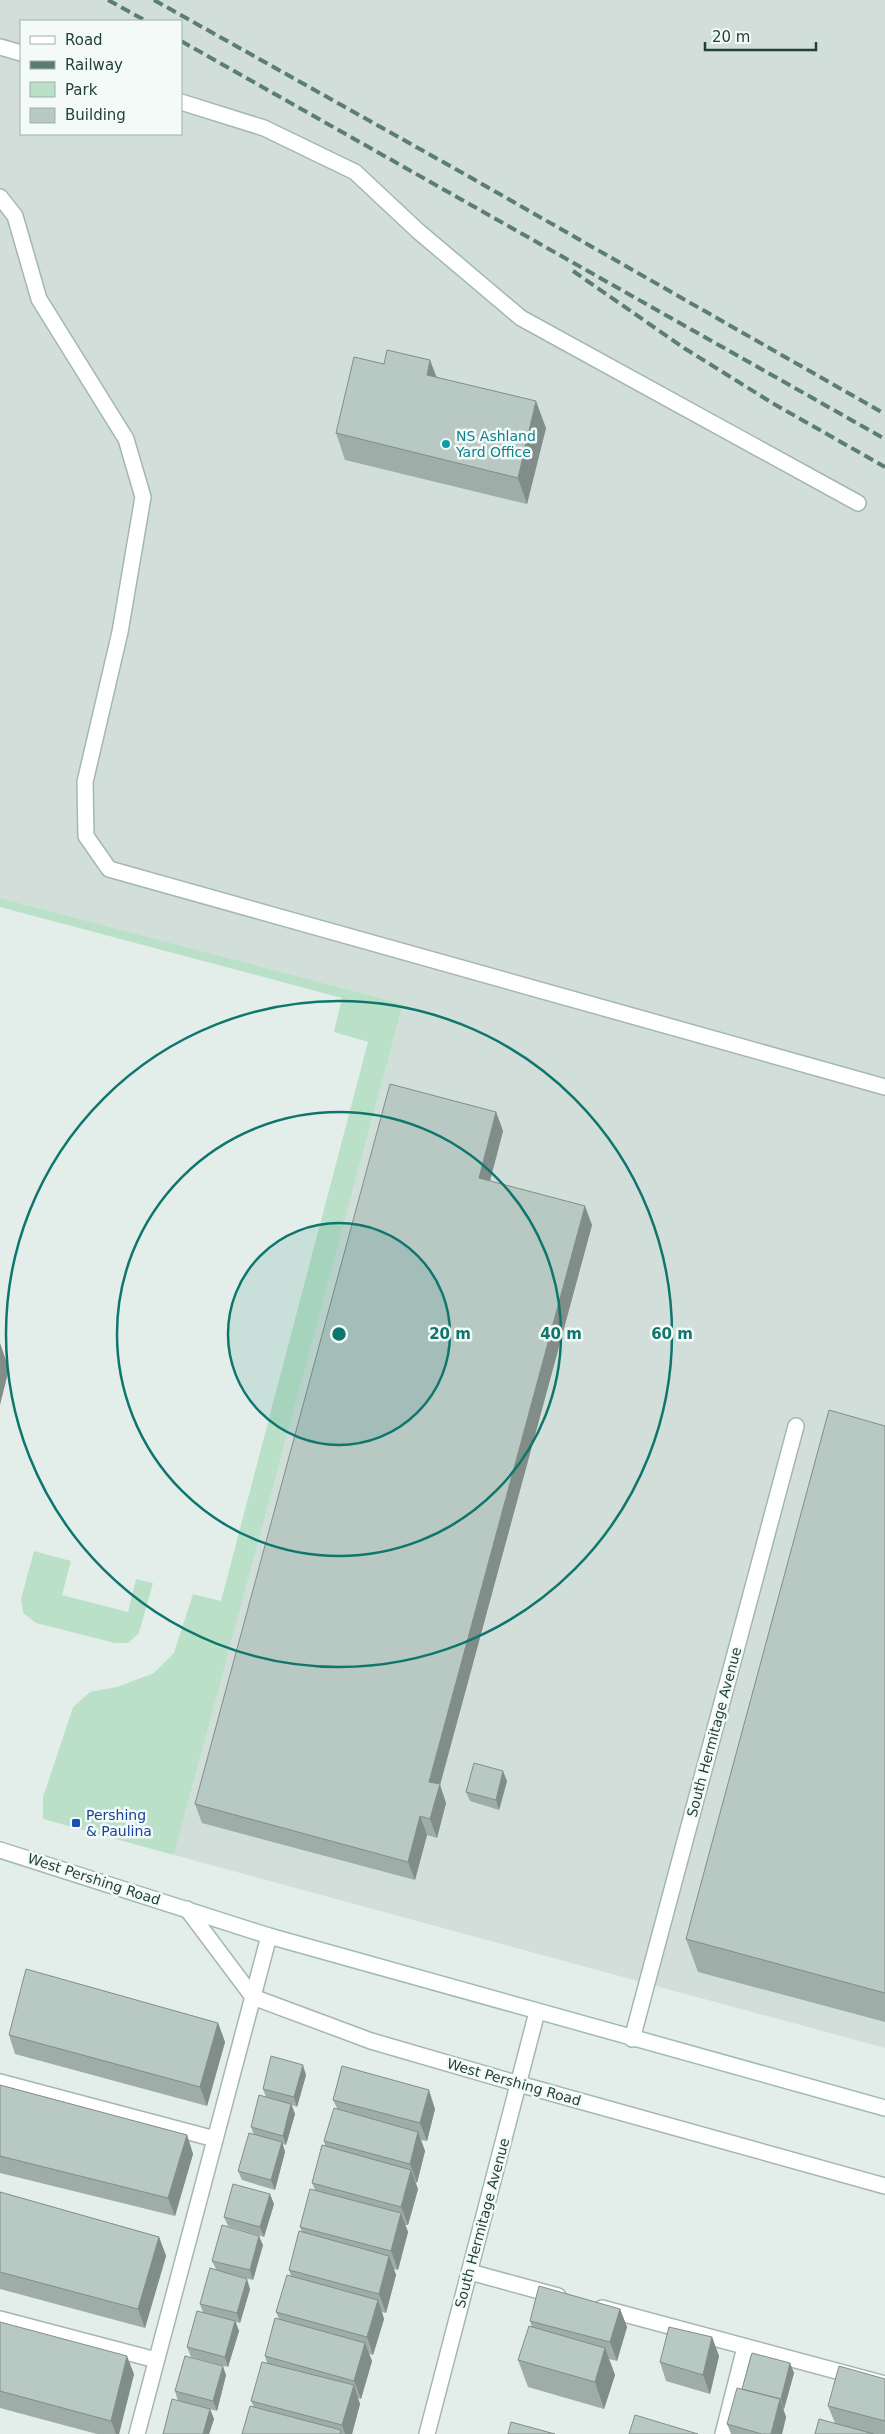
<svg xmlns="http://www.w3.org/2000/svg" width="885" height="2434" viewBox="0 0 885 2434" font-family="'DejaVu Sans',sans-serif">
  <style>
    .built { fill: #d1ded9; fill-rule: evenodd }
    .green { fill: #bae1c7 }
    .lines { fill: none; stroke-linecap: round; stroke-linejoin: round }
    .lane-casing { stroke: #a5b7b2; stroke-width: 18 }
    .street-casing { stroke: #a5b7b2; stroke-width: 18 }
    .secondary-casing { stroke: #a0bbb3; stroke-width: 18 }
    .lane { stroke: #fff; stroke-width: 15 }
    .street { stroke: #fff; stroke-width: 15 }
    .secondary { stroke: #fff; stroke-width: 15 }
    .rail { stroke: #5b7d76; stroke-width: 4; stroke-dasharray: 10 5; stroke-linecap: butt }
    .wall { fill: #9eada8 }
    .shaded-wall { fill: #818d88 }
    .building { fill: #b8c9c3; stroke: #818d88 }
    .ring { fill: none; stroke: #0f766e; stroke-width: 2.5 }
    .culture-dot { fill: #0f9aa8; stroke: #f4faf7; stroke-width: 2 }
    .transit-dot { fill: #1a4fb4; stroke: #f4faf7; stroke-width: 2 }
    .labels { text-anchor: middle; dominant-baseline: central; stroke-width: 5; stroke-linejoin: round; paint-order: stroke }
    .culture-label { font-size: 14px; fill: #0d838f; stroke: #f4faf7; text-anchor: start }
    .street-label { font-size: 14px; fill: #21413b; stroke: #f4faf7 }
    .transit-label { font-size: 14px; fill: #164399; stroke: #f4faf7; text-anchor: start }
    .centre { fill: #0f766e; stroke: #f4faf7; stroke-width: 2.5 }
    .ring-label { font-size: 15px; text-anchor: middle; font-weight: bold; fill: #0f766e; stroke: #f4faf7; stroke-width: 5; stroke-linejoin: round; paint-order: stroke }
  </style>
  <rect width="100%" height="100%" fill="#e3eeea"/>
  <path class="built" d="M 0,0 L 885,0 L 885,2048 L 174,1855 L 403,1004 L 0,898 ZM 21,21 L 181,21 L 181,134 L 21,134 Z"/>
  <g class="green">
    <polygon points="0,898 403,1004 174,1855 43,1819 43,1797 73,1707 90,1692 117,1687 154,1673 174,1653 193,1594 221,1601 368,1042 334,1032 342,998 0,907"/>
    <polygon points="34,1551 71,1561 62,1595 128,1612 136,1579 153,1583 139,1633 128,1643 115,1643 36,1623 23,1613 21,1599"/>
  </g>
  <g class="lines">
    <g class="lane-casing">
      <g id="lane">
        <polyline points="0,47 21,53"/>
        <polyline points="181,102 264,128 355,172 418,231 521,318 858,503"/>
        <polyline points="0,197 15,216 39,299 126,439 143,497 120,632 85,782 86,836 109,869 885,1087"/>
        <polyline points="0,2082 215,2139"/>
        <polyline points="470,2272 558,2296"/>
        <polyline points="602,2308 885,2384"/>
        <polyline points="0,2319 156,2360"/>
        <polyline points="137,2434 269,1936"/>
        <polyline points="723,2434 745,2347"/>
      </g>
    </g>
    <g class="street-casing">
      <g id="street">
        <polyline points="187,1909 253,1997 371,2041 519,2084 885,2186"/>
        <polyline points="632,2039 796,1426"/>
        <polyline points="427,2434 537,2012"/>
      </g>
    </g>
    <g class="secondary-casing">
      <polyline id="secondary" points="0,1850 269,1936 885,2108"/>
    </g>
    <use href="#lane" class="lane"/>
    <use href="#street" class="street"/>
    <use href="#secondary" class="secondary"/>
    <g class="rail">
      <polyline points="108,0 146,21"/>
      <polyline points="154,0 468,176 885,414"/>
      <polyline points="181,41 885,439"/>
      <polyline points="573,271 684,348 774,404 885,467"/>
    </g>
  </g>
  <g class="wall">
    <polygon points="437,377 546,428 527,504 345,460 336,433"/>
    <polygon points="496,1112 503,1131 490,1181 592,1225 440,1785 446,1803 437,1838 427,1835 415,1880 202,1823 195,1804"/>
    <polygon points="885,1426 885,2022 698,1972 686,1939"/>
    <polygon points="507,1781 499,1810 470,1801 466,1792"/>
    <polygon points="218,2023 225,2042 207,2106 15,2054 9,2035"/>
    <polygon points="306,2075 297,2107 292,2105 295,2114 286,2145 283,2144 285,2152 275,2190 242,2180 238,2171 254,2135 251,2127 266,2097 263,2089"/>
    <polygon points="0,2085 187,2135 193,2154 175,2216 0,2173"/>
    <polygon points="333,2100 435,2109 427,2141 421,2140 425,2151 417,2183 415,2182 418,2189 408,2225 405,2225 408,2232 398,2270 394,2269 396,2275 386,2313 382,2312 384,2319 373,2355 369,2354 372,2361 361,2399 358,2398 360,2404 352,2434 242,2434 254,2407 251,2401 267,2363 265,2356 279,2319 276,2312 291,2276 289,2270 302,2232 300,2227 315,2190 312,2183 325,2145 324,2141 337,2108"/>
    <polygon points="0,2192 159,2237 166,2256 145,2328 0,2289"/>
    <polygon points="274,2204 264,2237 228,2226 224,2217"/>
    <polygon points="263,2245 253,2280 233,2275 250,2289 240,2323 236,2322 239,2331 228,2367 191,2357 187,2347 203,2313 200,2304 216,2269 212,2261"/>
    <polygon points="620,2309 627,2327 617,2361 609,2359 615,2375 604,2409 528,2387 518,2360 532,2327 530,2321"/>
    <polygon points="0,2322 134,2374 119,2434 97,2434 0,2408"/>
    <polygon points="712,2337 719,2356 710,2394 666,2381 660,2362"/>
    <polygon points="790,2363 794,2373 784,2409 783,2409 786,2417 782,2434 731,2434 727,2424 742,2389"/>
    <polygon points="226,2375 217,2411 206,2408 210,2409 214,2419 209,2434 163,2434 178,2401 175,2391"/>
    <polygon points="885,2379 885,2434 815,2434 835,2423 828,2406"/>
  </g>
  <g class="shaded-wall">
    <polygon points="430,360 440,386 427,375"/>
    <polygon points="536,401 546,428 527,504 518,478"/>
    <polygon points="496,1112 503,1131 486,1196 479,1178"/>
    <polygon points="585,1206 592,1225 440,1785 446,1803 437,1838 430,1819 429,1782"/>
    <polygon points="0,1343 9,1369 0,1405"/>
    <polygon points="503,1771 507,1781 499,1810 496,1800"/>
    <polygon points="420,1816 427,1835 415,1880 408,1862"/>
    <polygon points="218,2023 225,2042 207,2106 200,2087"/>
    <polygon points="303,2065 306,2075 297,2107 294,2097"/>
    <polygon points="429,2090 435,2109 427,2141 420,2123"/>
    <polygon points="291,2104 295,2114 286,2145 283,2136"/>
    <polygon points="418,2132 425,2151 417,2183 410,2164"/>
    <polygon points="187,2135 193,2154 175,2216 168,2198"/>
    <polygon points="282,2142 285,2152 275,2190 271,2180"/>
    <polygon points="411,2170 418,2189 408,2225 401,2207"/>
    <polygon points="270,2194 274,2204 264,2237 260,2227"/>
    <polygon points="401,2213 408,2232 398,2270 391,2251"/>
    <polygon points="259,2236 263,2245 253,2280 250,2270"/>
    <polygon points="159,2237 166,2256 145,2328 138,2309"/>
    <polygon points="389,2256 396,2275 386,2313 379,2294"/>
    <polygon points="247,2279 250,2289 240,2323 237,2313"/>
    <polygon points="378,2300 384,2319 373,2355 367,2337"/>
    <polygon points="620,2309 627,2327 617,2361 610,2342"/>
    <polygon points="235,2321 239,2331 228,2367 225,2357"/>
    <polygon points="712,2337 719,2356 710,2394 703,2375"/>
    <polygon points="365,2343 372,2361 361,2399 354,2381"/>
    <polygon points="605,2348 615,2375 604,2409 595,2382"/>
    <polygon points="127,2356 134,2374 119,2434 116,2434 111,2421"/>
    <polygon points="790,2363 794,2373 784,2409 781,2399"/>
    <polygon points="223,2366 226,2375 217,2411 213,2401"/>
    <polygon points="354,2385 360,2404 352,2434 345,2434 342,2425"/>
    <polygon points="780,2399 786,2417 782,2434 771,2434"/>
    <polygon points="210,2409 214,2419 209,2434 203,2434"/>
  </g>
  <g class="building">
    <polygon points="387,350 430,360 427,375 536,401 518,478 336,433 354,357 384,364"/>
    <polygon points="390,1084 496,1112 479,1178 585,1206 429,1782 440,1784 430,1819 420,1816 408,1862 195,1804"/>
    <polygon points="829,1410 885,1426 885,1993 686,1939"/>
    <polygon points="474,1763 503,1771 496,1800 466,1792"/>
    <polygon points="26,1969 218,2023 200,2087 9,2035"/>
    <polygon points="271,2056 303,2065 294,2097 263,2089"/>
    <polygon points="342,2066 429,2090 420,2123 333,2100"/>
    <polygon points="0,2085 187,2135 168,2198 0,2156"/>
    <polygon points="259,2095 291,2104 283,2136 251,2127"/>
    <polygon points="334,2108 418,2132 410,2164 324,2141"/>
    <polygon points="249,2133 282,2142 271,2180 238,2171"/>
    <polygon points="322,2145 411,2170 401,2207 312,2183"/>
    <polygon points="233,2184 270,2194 260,2227 224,2217"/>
    <polygon points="310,2189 401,2213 391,2251 300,2227"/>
    <polygon points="0,2192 159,2237 138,2309 0,2272"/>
    <polygon points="222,2225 259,2236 250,2270 212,2261"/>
    <polygon points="299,2231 389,2256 379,2294 289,2270"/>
    <polygon points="210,2268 247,2279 237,2313 200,2304"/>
    <polygon points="287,2275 378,2300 367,2337 276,2312"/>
    <polygon points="539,2286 620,2309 610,2342 530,2321"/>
    <polygon points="197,2311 235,2321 225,2357 187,2347"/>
    <polygon points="275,2318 365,2343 354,2381 265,2356"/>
    <polygon points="0,2322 127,2356 111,2421 0,2391"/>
    <polygon points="529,2326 605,2348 595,2382 518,2360"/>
    <polygon points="669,2327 712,2337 703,2375 660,2362"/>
    <polygon points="752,2353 790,2363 781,2399 742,2389"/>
    <polygon points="185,2356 223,2366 213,2401 175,2391"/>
    <polygon points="262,2362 354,2385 342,2425 251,2401"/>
    <polygon points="839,2366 885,2379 885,2421 828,2406"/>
    <polygon points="737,2388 780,2399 771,2434 762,2434 727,2424"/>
    <polygon points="172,2399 210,2409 203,2434 163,2434"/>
    <polygon points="250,2406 341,2430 340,2434 242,2434"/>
    <polygon points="635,2415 698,2434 629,2434"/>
    <polygon points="819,2419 874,2434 815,2434"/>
    <polygon points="511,2422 555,2434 508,2434"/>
  </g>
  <circle cx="339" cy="1334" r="111" fill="#0f766e" fill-opacity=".12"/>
  <g class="ring">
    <circle cx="339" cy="1334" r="111"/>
    <circle cx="339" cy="1334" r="222"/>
    <circle cx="339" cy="1334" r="333"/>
  </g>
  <circle class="culture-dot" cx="446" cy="444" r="5"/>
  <rect class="transit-dot" x="71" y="1818" width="10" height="10" rx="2.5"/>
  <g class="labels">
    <g class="culture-label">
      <text x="456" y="436">NS Ashland<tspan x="456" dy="16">Yard Office</tspan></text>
    </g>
    <g class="street-label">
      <text transform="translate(714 1732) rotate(-75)">South Hermitage Avenue</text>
      <text transform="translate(94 1879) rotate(18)">West Pershing Road</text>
      <text transform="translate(514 2082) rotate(16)">West Pershing Road</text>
      <text transform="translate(482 2223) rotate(-75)">South Hermitage Avenue</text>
    </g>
    <g class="transit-label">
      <text x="86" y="1815">Pershing<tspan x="86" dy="16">&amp; Paulina</tspan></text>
    </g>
  </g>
  <circle cx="339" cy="1334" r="8" class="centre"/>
  <g class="ring-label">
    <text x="450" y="1339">20 m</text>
    <text x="561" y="1339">40 m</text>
    <text x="672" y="1339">60 m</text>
  </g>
  <rect x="20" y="20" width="162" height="115" fill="#f4faf7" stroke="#a0b0ac"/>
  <rect x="30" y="36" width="25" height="8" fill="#ffffff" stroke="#a0b0ac"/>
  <text x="65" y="45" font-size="15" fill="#21413b">Road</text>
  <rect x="30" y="61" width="25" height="8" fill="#5b7d76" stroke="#a0b0ac"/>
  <text x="65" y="70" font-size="15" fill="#21413b">Railway</text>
  <rect x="30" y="82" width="25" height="15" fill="#bae1c7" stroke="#a0b0ac"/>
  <text x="65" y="95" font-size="15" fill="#21413b">Park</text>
  <rect x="30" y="108" width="25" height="15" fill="#b8c9c3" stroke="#a0b0ac"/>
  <text x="65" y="120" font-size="15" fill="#21413b">Building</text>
  <path d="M705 42v8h111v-8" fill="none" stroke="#21413b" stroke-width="2.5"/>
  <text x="712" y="42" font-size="15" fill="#21413b" stroke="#f4faf7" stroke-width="4" paint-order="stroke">20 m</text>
</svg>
